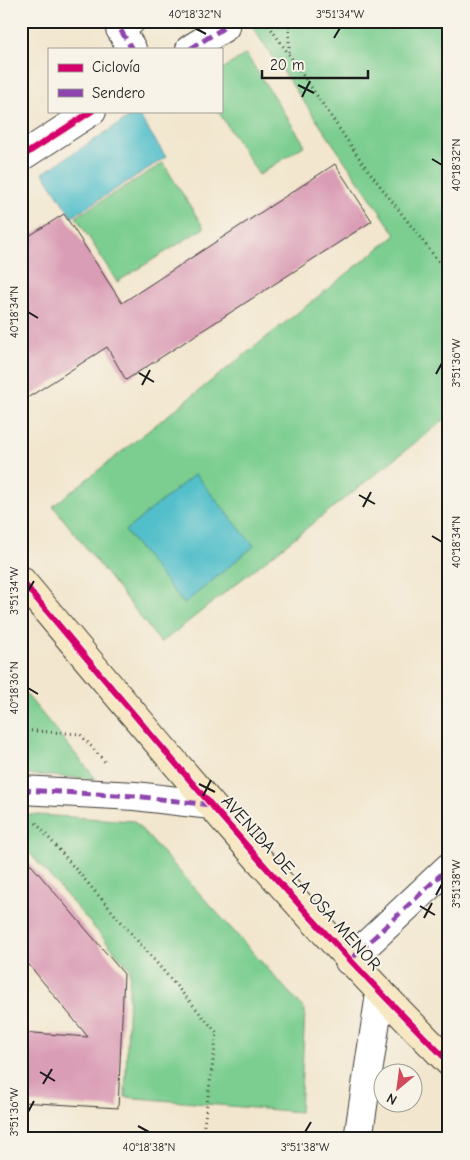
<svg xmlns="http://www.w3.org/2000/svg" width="470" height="1160" viewBox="0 0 470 1160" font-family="'Comic Neue',sans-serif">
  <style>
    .green { fill: #7cce90; stroke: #4c7556 }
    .water { fill: #52bfca; stroke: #376e73 }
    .building { fill: #da9db6 }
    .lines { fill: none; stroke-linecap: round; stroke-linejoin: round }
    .street-casing { stroke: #3c3a37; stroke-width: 30 }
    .secondary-casing { stroke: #3c3a37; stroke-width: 30 }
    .path { stroke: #3c3a37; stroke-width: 3; stroke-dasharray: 1 4; stroke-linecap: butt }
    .street { stroke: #fff; stroke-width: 28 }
    .secondary { stroke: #f7e8c3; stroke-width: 28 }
    .quiet { stroke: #8e44ad; stroke-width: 5; stroke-dasharray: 10 5; stroke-linecap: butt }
    .cycleway-casing { stroke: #f7f3e8; stroke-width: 9 }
    .cycleway { stroke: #d6006c; stroke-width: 6 }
    .ticks { fill: none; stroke: #1c1c1c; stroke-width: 2 }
    .labels { text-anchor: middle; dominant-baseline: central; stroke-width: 4; stroke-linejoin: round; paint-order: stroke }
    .street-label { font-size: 18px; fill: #1c1c1c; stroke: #f7f3e8 }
    .neatline { fill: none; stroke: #1c1c1c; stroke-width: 2 }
    .ticks-label { font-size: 12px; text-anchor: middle; fill: #1c1c1c }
  </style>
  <rect width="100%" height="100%" fill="#f7f3e8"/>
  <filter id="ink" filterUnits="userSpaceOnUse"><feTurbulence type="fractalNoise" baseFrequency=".02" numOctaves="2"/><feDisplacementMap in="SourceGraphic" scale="10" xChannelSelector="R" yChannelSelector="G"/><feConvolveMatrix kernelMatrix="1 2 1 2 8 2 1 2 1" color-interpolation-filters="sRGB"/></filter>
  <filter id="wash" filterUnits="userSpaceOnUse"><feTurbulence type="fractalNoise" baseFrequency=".0096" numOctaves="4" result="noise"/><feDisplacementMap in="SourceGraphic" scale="20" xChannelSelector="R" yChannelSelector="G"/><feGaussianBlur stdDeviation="1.12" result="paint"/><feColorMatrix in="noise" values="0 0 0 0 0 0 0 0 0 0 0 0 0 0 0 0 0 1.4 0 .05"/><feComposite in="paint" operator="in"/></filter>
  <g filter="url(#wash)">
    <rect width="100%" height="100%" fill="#f2e6ce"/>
    <g class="green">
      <polygon points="248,21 449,21 449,416 161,643 53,506 396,235"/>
      <polygon points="246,54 305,145 259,175 218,111 221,111 221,70"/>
      <polygon points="163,163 204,228 117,282 76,217"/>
      <polygon points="21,688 96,779 21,774"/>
      <polygon points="21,814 134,821 305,1010 300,1112 125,1097 130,969 21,843"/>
    </g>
    <g class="water">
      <polygon points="137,112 166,157 72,217 43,173"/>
      <polygon points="195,474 254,546 184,604 125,531"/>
    </g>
    <g id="blocks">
      <g class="building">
        <polygon points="335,164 372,221 126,380 107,347 21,402 21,241 64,214 122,303"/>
        <polygon points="21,853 124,974 118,1108 21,1102 21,1032 88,1037 21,955"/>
      </g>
    </g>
  </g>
  <g filter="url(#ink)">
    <use href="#blocks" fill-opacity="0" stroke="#3c3a37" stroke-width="1"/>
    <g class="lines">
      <g class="street-casing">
        <g id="street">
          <polyline points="131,21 120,29 132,49"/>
          <polyline points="190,49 225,27 222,21"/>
          <polyline points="21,157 92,111"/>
          <polyline points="21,790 135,796 211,805"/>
          <polyline points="349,961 449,867"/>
          <polyline points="358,1139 380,994"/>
        </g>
      </g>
      <g class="secondary-casing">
        <path id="secondary" d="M 21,580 C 159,745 296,910 449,1062"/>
      </g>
      <g class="path">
        <polyline points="266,21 364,165 449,275"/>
        <polyline points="289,21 289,54"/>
        <polyline points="441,21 449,35"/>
        <polyline points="21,730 80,734 105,762"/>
        <polyline points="36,823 217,1033 202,1139"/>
      </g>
      <use href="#street" class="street"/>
      <use href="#secondary" class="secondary"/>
      <g class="quiet">
        <polyline points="131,21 120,29 132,49"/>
        <polyline points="190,49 225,27 222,21"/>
        <polyline points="21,790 135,796 211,805"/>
        <polyline points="349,961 449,867"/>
      </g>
      <g class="cycleway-casing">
        <g id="cycleway">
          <polyline points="21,157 92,111"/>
          <path d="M 21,580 C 159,745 296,910 449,1062"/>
        </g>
      </g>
      <use href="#cycleway" class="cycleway"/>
    </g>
  </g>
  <path class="ticks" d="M 195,28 L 206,34M 334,38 L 340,28M 298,85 L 314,93M 302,97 L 310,81M 432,159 L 442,165M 28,312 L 38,318M 139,373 L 154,382M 436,374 L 442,363M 142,385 L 150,370M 359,495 L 375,504M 363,507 L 371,492M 432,536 L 442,542M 28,591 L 34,581M 28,688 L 38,694M 199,784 L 215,792M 203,796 L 211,780M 436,895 L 442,884M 420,906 L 435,915M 424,918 L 432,903M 40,1072 L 55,1081M 43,1084 L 52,1069M 28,1112 L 34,1101M 138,1126 L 149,1132M 305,1132 L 311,1122"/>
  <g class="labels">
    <g class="street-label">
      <text transform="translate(301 883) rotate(48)">AVENIDA DE LA OSA MENOR</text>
    </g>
  </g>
  <rect width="470" height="1160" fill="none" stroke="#f7f3e8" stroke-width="55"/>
  <rect x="48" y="48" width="175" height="65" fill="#f7f3e8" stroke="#9f9d96"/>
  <rect x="58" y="64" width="25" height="8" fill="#d6006c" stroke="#9f9d96"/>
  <text x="92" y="72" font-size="15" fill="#1c1c1c">Ciclovía</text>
  <rect x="58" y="89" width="25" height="8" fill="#8e44ad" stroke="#9f9d96"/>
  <text x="92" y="98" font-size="15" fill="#1c1c1c">Sendero</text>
  <g transform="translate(398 1088) rotate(209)"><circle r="24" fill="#f7f3e8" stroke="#9f9d96"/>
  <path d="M0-4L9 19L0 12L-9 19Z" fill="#d1495b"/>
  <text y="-8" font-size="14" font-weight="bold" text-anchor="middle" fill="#1c1c1c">N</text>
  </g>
  <path d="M262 70v8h106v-8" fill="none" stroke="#1c1c1c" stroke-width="2.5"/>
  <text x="270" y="70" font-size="15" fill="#1c1c1c" stroke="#f7f3e8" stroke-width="4" paint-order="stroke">20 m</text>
  <rect x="28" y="28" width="414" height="1104" class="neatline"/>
  <g class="ticks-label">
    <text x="195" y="18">40°18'32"N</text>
    <text x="340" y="18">3°51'34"W</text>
    <text transform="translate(456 165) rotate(-90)" y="4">40°18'32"N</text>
    <text transform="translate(14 312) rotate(-90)" y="4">40°18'34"N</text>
    <text transform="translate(456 363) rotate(-90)" y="4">3°51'36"W</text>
    <text transform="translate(456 542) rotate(-90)" y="4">40°18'34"N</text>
    <text transform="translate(14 591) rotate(-90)" y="4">3°51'34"W</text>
    <text transform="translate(14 688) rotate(-90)" y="4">40°18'36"N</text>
    <text transform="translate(456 884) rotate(-90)" y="4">3°51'38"W</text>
    <text transform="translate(14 1112) rotate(-90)" y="4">3°51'36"W</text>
    <text x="149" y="1151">40°18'38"N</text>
    <text x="305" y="1151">3°51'38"W</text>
  </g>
</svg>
